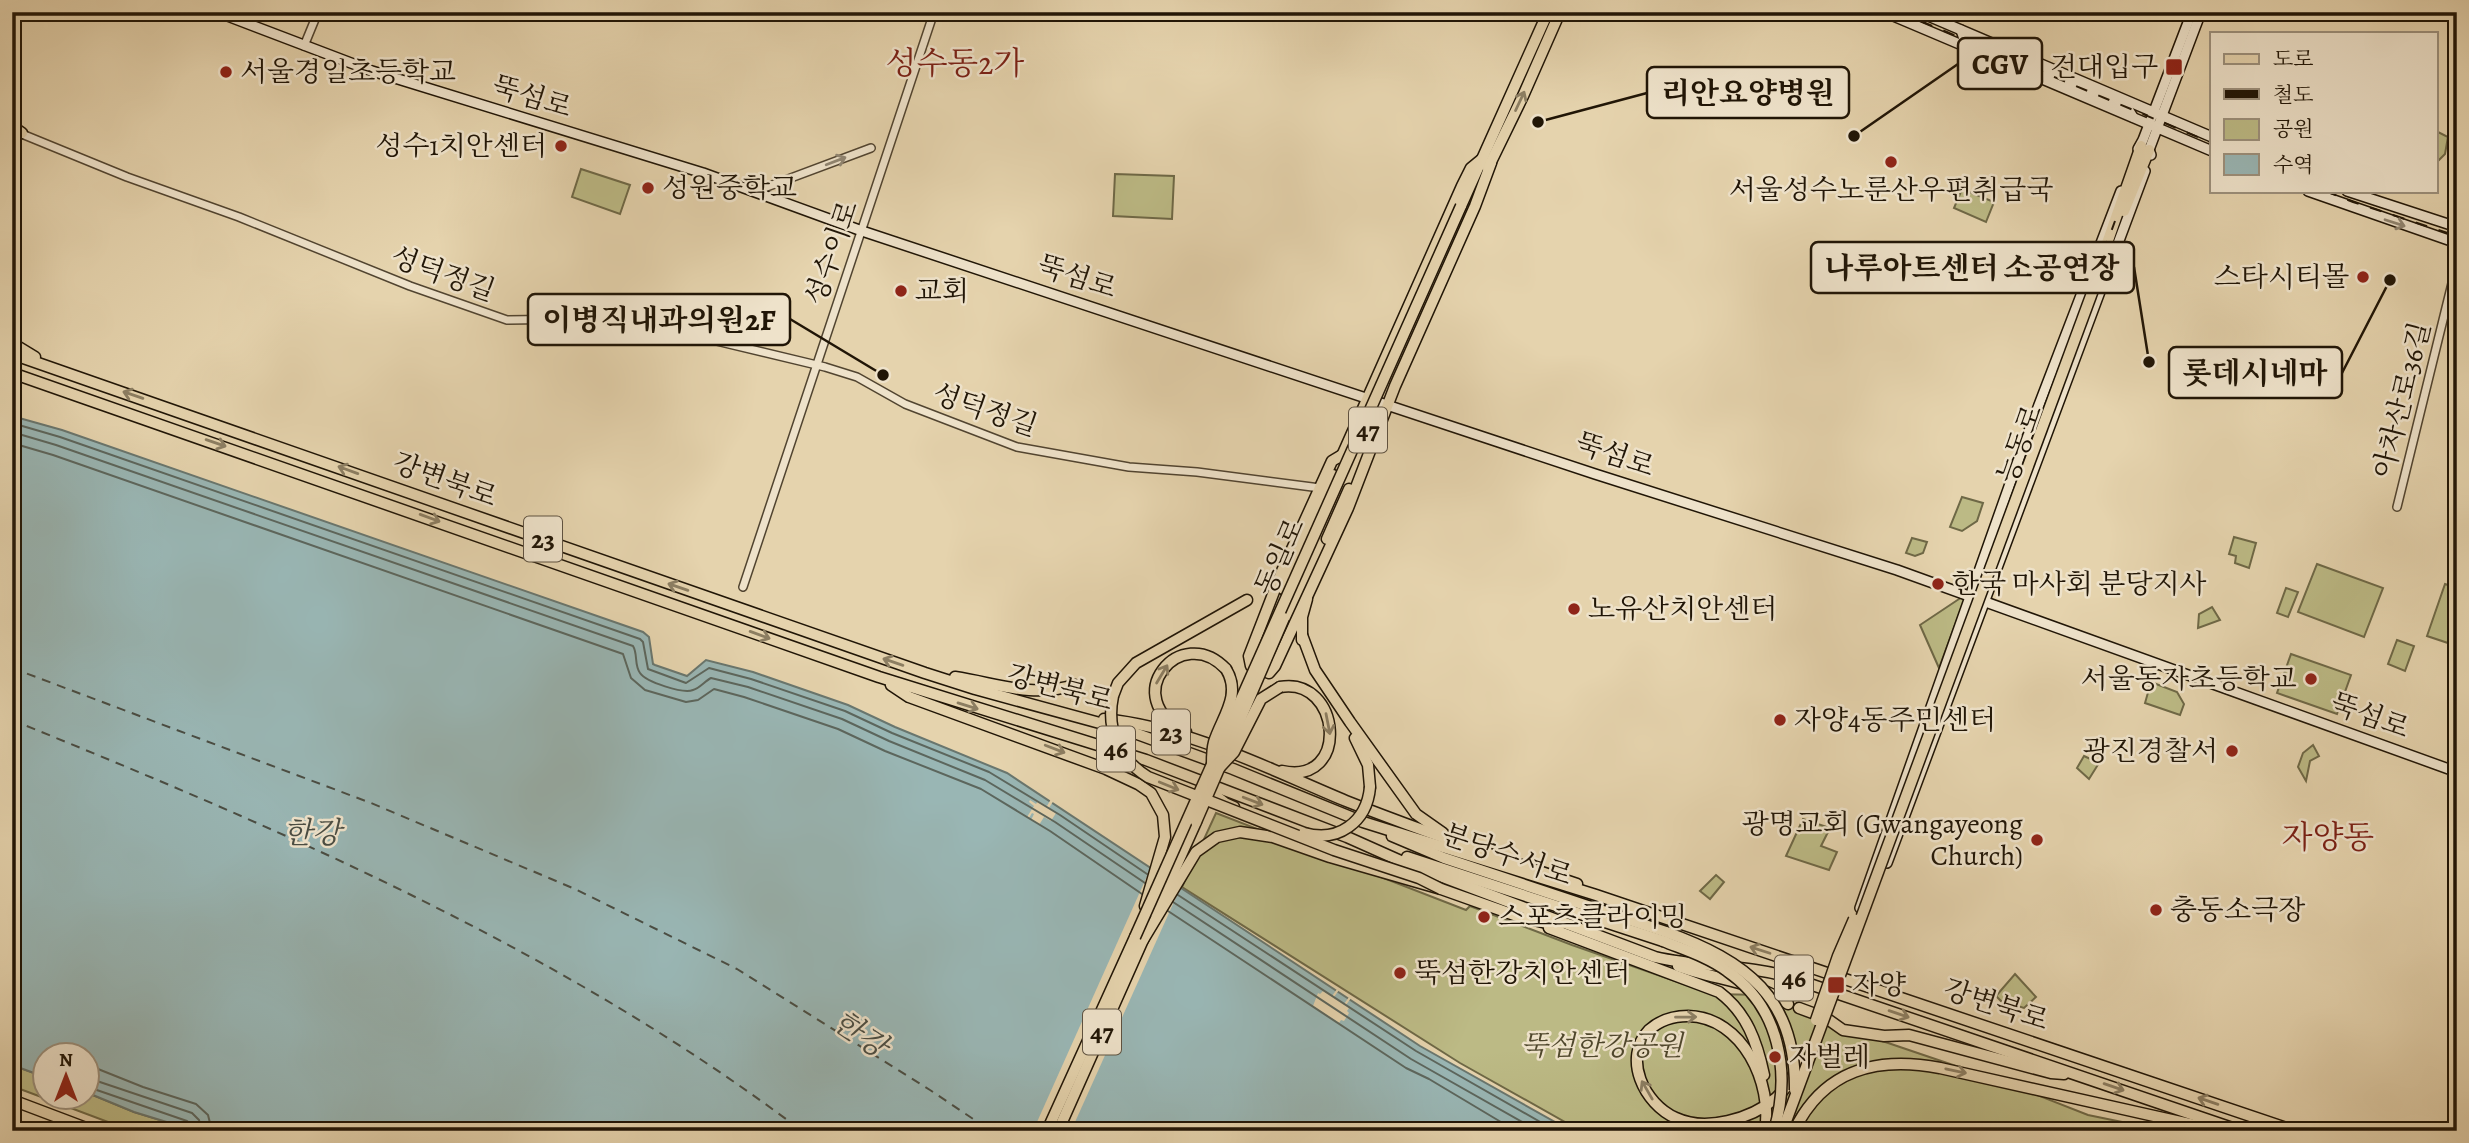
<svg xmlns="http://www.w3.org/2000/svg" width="2469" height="1143" viewBox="0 0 2469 1143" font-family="Alegreya,'Noto Serif KR',serif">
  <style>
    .green { fill: #bcba85; stroke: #6e6846; stroke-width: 2 }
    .water { fill: #99b6b4; stroke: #69766e; stroke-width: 2 }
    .pier { fill: #e5d3ad }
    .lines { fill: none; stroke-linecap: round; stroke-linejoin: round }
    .shore { stroke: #5c665d; stroke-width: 2 }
    .ferry { stroke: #4a4d43; stroke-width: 2; stroke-dasharray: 9 7; stroke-linecap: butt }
    .tertiary-casing { stroke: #514430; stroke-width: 10 }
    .secondary-casing { stroke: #201506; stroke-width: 12 }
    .primary-casing { stroke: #201506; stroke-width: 13 }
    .trunk-casing { stroke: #201506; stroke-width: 13 }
    .tertiary { stroke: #eee2ca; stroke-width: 7 }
    .secondary { stroke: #eee2ca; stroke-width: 9 }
    .primary { stroke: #e5d3ad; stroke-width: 10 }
    .trunk { stroke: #e5d3ad; stroke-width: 10 }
    .rail { stroke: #201506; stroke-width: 2; stroke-dasharray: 12 12; stroke-linecap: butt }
    .primary-bridge-casing { stroke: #201506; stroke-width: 13; stroke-linecap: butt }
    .trunk-bridge-casing { stroke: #201506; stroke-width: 13; stroke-linecap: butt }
    .primary-bridge { stroke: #e5d3ad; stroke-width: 10 }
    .trunk-bridge { stroke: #e5d3ad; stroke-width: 10 }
    .oneway { stroke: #8c7e62 }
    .oneway2 { stroke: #918672 }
    .poi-dot { fill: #8f2418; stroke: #eee2ca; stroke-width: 2.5 }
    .labels { text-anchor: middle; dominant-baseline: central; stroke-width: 5; stroke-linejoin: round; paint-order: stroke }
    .shield { fill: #eee2ca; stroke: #5e5241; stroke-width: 2 }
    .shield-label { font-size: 26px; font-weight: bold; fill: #201506 }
    .poi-label { font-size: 28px; fill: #201506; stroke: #eee2ca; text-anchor: start }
    .street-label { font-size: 28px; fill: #201506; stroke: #eee2ca }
    .park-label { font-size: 28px; font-style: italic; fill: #4f472c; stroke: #eee2ca }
    .water-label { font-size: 30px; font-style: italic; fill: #4a4d43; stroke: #eee2ca }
    .quarter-label { font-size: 32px; fill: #7a1f14; stroke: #eee2ca }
    .leader { fill: none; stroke: #201506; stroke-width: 2.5 }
    .callout-dot { fill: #201506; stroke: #eee2ca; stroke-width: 2.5 }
    .callout { fill: #eee2ca; stroke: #201506; stroke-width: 2.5 }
    .callout-label { font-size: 30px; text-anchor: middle; font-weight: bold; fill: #201506 }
  </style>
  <rect width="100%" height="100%" fill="#e5d3ad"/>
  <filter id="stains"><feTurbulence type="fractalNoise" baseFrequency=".00286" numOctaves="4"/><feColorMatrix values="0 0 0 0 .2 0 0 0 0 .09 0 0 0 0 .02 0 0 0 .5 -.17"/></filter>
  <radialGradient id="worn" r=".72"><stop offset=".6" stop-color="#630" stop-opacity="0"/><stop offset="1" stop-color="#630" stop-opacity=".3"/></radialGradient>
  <g class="green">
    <polygon points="2436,131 2448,137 2445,154 2436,163"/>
    <polygon points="581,169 630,185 620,214 572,197"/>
    <polygon points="1115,174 1174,176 1172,219 1113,216"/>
    <polygon points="1962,189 1994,202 1986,222 1954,208"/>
    <polygon points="1962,497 1983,503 1977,521 1962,531 1950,527"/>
    <polygon points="2234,537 2256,543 2249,568 2235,563 2236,556 2229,554"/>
    <polygon points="1912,538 1927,542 1923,553 1915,556 1906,553"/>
    <polygon points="2317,564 2383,588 2364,637 2298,612"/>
    <polygon points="2445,584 2457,588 2457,646 2427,636"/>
    <polygon points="2286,588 2298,592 2288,617 2277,613"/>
    <polygon points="1962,597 1965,598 1939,668 1920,625"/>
    <polygon points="2212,607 2220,620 2198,628 2199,614"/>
    <polygon points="2397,640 2414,646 2405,671 2388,664"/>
    <polygon points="2291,654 2351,675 2337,714 2277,693"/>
    <polygon points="2151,682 2177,692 2184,704 2180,715 2145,703"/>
    <polygon points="2313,745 2319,756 2310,761 2306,781 2298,767 2303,753"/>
    <polygon points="2084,756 2099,763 2089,779 2077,768"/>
    <polygon points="1216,813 1466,910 1470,906 1572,945 1712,994 1763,995 1841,1027 2009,1084 2088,1115 2166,1131 1581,1131 1460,1063 1182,887"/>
    <polygon points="1803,819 1830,828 1821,846 1837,852 1829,870 1786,856"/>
    <polygon points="1716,875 1724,882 1710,899 1700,891"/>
    <polygon points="2015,974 2036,997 2024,1008 2001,1001 1996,996"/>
    <polygon points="12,1065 45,1077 46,1098 88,1098 88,1093 134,1112 196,1131 132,1131 12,1086"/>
  </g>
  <polygon class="water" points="12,416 62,430 643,632 649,637 653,664 655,665 687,676 706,660 753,672 848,705 895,727 1007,773 1420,1046 1571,1131 196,1131 134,1112 88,1093 88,1056 46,1056 45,1077 12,1065"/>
  <g class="pier">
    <polygon points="1051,799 1054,800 1049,808 1056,813 1051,821 1044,817 1039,825 1031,820 1034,814 1032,813 1029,818 1027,817 1034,806 1029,802 1030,800 1036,804 1038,801 1047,806"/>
    <polygon points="1152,865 1182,884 1071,1131 1033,1131"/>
    <polygon points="1337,989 1339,990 1334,997 1344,1004 1349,997 1351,998 1346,1005 1349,1008 1347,1011 1349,1013 1344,1021 1341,1020 1339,1023 1313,1006 1318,993 1320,994 1323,991 1332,996"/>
  </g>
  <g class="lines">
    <g class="shore">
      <polyline points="12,423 60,437 640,639 643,642 648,669 686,683 709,668 751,679 845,711 892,733 989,772 1060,815 1147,874"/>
      <path d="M 12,432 L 56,445 L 633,646 C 638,654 634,665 640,673 C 646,682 683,694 693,690 C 700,688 705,681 711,678 L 748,687 L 842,719 L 889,741 L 985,780 L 1055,822 L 1145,883"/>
      <polyline points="12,443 53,455 623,654 631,678 645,690 686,702 698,700 714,689 744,697 838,729 885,751 981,789 1050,831 1142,894"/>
      <polyline points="1178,895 1416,1051 1556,1131"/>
      <polyline points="1173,902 1411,1059 1538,1131"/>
      <polyline points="1168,911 1406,1068 1429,1079 1516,1131"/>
      <polyline points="88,1068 98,1069 143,1087 196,1104 208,1115 212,1131"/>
      <polyline points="88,1078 192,1113 199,1120 202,1131"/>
      <polyline points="88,1087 187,1121 192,1125 193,1131"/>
    </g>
    <g class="ferry">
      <polyline points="12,668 371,803 575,889 737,969 930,1090 991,1131"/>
      <path d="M 12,720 C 286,831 564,951 802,1131"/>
    </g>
    <g class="tertiary-casing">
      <g id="tertiary">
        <polyline points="304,46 318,12"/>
        <polyline points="17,132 127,177 239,217 410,286 507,320 578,319 592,317 683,333 825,367 857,377 905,404 1017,447 1129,467 1197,472 1320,488"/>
        <polyline points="756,191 871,148"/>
        <polyline points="2397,507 2457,263"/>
        <polyline points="743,587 934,12"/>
      </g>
    </g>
    <g class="secondary-casing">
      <g id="secondary">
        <polyline points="217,12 372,71 703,173 862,231 1595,474 1897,570 2457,772"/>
        <polyline points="1884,12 2212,151"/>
        <polyline points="1919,12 2212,137"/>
        <polyline points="1961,30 1964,39 2128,109 2133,117"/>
        <polyline points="2138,149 2143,140 2192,12"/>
        <polyline points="2151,155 2149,150 2201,12"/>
        <polyline points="2308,191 2457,243"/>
        <polyline points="2347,191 2457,227"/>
        <polyline points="1887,863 2145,171"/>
        <polyline points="1860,908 2024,444 2121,191"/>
      </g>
    </g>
    <g class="primary-casing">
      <g id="primary">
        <polyline points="12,126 22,133"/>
        <polyline points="1488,168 1523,96 1560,12"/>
        <polyline points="1461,206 1548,12"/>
        <polyline points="1342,455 1332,461 1282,571 1249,656 1251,666 1269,673 1275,666 1348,508 1395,386 1475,206 1491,163"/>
        <polyline points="1341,458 1462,186 1471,168 1482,159"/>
        <polyline points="1327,539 1349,489"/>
        <polyline points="1283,589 1333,475"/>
        <polyline points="1155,913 1196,822"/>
        <polyline points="1047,1131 1135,937"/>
        <polyline points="1058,1131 1146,933"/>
      </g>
    </g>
    <g class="trunk-casing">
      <g id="trunk">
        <polyline points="2124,211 2149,150"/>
        <polyline points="2106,246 2141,146"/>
        <polyline points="12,343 35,357"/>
        <polyline points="12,354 925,673 975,689 1129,731 1233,769 1363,822 1596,895 2295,1131"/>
        <path d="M 12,373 L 879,677 L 1146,760 L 1347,837 L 1403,862 L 1655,957 C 1701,968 1747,964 1792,978 L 2241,1131"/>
        <polyline points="1302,635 1315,670 1350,722 1416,814 1443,833"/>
        <polyline points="1302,640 1302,617 1307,599"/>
        <path d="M 955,677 C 1000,684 1030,698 1075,685"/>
        <polyline points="891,685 909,697 1106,769 1138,784 1151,793 1163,815 1165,837 1145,906"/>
        <path d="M 1280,687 C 1341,676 1351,786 1282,771"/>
        <polyline points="1113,696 1118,683 1136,663 1247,600"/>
        <path d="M 1104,719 C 1190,728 1267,768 1346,801 C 1422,831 1500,858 1577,884"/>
        <path d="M 1186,732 C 1116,698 1181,621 1226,669"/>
        <polyline points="1355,738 1368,765 1370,787"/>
        <polyline points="1203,786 1225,803 1234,807"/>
        <polyline points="1392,836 1444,858 1666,932"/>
        <polyline points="1407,857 1663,941"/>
        <path d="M 1549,928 L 1719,992 C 1747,1013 1757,1042 1764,1075"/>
        <polyline points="1143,940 1196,852 1217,837 1240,832 1273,837 1330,857 1441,889 1517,916 1559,926"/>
        <path d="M 1678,966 C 1711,979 1762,983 1788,1004"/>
        <polyline points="1799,1008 1826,1018 1843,1030 1884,1036 1909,1035 2051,1073 2064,1074"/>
        <polyline points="12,1100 94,1131"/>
        <polyline points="12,1129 17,1131"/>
        <path d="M 1765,1131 C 1773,1084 1743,1017 1688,1016 C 1674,1016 1660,1020 1649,1030 C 1622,1058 1644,1104 1676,1118 C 1706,1132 1751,1119 1776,1098 C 1787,1089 1793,1075 1800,1063"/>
        <path d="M 1794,1131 C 1824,1069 1877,1056 1940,1068 L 2221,1131"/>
      </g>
    </g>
    <use href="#tertiary" class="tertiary"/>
    <use href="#secondary" class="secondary"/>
    <use href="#primary" class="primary"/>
    <use href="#trunk" class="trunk"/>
    <g class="rail">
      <polyline points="1899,12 2212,143"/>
      <polyline points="2325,191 2353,202 2457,236"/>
      <polyline points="1781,1131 2115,221"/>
    </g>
    <g class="primary-bridge-casing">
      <g id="primary-bridge">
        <polyline points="1196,822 1284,618"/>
        <polyline points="1135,937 1461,206"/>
      </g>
    </g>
    <g class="trunk-bridge-casing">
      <g id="trunk-bridge">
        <path d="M 1113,696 C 1106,730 1119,759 1148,777 L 1334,850 L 1419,878 L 1441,889"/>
        <path d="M 1212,764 C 1212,757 1212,749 1214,742 C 1222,717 1242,695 1226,669"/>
        <polyline points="1220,767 1234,752 1261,699 1280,687"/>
        <path d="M 1304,833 C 1338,843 1367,822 1370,787"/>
        <path d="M 1666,932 C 1746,961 1796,997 1795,1090"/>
        <path d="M 1663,941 C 1685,950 1708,957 1727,971 C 1780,1007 1791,1073 1774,1131"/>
        <polyline points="1816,1020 1838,956 1854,919"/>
        <polyline points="1785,1124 2109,247"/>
      </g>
    </g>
    <use href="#primary-bridge" class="primary-bridge"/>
    <use href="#trunk-bridge" class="trunk-bridge"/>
  </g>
  <defs><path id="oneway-shaft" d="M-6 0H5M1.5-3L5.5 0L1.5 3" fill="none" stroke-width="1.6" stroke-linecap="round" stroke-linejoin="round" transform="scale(1.75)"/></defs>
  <g class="oneway">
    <use href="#oneway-shaft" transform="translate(1520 101) rotate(-65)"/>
    <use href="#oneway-shaft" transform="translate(133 395) rotate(-161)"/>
    <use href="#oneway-shaft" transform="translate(216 443) rotate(19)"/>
    <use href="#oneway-shaft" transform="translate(348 470) rotate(-160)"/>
    <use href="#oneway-shaft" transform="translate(430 518) rotate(20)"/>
    <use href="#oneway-shaft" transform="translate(678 587) rotate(-161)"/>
    <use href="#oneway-shaft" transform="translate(760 635) rotate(20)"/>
    <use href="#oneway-shaft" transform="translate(893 662) rotate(-161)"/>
    <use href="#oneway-shaft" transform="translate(1162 674) rotate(-59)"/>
    <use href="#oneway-shaft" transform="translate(968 706) rotate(17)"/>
    <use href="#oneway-shaft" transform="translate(1328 724) rotate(79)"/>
    <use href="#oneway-shaft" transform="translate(1055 749) rotate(21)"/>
    <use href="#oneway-shaft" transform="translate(1169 786) rotate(22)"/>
    <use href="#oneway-shaft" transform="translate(1253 801) rotate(21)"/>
    <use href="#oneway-shaft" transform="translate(1760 950) rotate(-162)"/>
    <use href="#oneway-shaft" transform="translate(1899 1014) rotate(19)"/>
    <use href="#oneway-shaft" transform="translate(1686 1017) rotate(-1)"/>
    <use href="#oneway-shaft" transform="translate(1956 1071) rotate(12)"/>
    <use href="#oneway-shaft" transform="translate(2114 1087) rotate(19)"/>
    <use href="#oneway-shaft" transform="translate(1647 1090) rotate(-120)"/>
    <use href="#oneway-shaft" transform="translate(2208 1101) rotate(-161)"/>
  </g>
  <g class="oneway2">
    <use href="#oneway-shaft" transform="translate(836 161) rotate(-21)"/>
    <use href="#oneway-shaft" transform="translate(2395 223) rotate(18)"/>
  </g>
  <g class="poi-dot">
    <rect x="2165" y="58" width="18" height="18" rx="3.5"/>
    <circle cx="226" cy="72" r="7"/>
    <circle cx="561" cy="146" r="7"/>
    <circle cx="1891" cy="162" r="7"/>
    <circle cx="648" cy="188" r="7"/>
    <circle cx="2363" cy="277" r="7"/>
    <circle cx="901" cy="291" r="7"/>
    <circle cx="1938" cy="584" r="7"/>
    <circle cx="1574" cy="609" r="7"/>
    <circle cx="2311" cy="679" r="7"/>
    <circle cx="1780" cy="720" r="7"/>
    <circle cx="2232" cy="751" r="7"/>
    <circle cx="2037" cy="840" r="7"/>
    <circle cx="2156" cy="910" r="7"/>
    <circle cx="1484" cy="917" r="7"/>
    <circle cx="1400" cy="973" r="7"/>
    <rect x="1827" y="976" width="18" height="18" rx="3.5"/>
    <circle cx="1775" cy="1057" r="7"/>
  </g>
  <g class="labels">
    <g class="shield">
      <rect x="1349" y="407.5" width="38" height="45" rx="5"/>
      <rect x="524" y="516.5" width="38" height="45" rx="5"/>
      <rect x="1152" y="709.5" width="38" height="45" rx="5"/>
      <rect x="1097" y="726.5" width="38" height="45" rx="5"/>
      <rect x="1775" y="955.5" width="38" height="45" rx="5"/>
      <rect x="1083" y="1009.5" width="38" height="45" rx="5"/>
    </g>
    <g class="shield-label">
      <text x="1368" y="430">47</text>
      <text x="543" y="539">23</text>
      <text x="1171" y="732">23</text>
      <text x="1116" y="749">46</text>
      <text x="1794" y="978">46</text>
      <text x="1102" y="1032">47</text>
    </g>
    <g class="poi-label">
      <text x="2158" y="67" text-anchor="end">건대입구</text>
      <text x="240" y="72">서울경일초등학교</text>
      <text x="547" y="146" text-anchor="end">성수1치안센터</text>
      <text x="662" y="188">성원중학교</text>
      <text x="1891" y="190" text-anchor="middle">서울성수노룬산우편취급국</text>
      <text x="2349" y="277" text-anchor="end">스타시티몰</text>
      <text x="915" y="291">교회</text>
      <text x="1952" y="584">한국 마사회 분당지사</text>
      <text x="1588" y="609">노유산치안센터</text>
      <text x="2297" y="679" text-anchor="end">서울동자초등학교</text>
      <text x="1794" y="720">자양4동주민센터</text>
      <text x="2218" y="751" text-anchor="end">광진경찰서</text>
      <text x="2023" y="824" text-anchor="end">광명교회 (Gwangayeong<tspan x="2023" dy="32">Church)</tspan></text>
      <text x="2170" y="910">충동소극장</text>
      <text x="1498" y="917">스포츠클라이밍</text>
      <text x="1414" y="973">뚝섬한강치안센터</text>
      <text x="1852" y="985">자양</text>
      <text x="1789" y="1057">자벌레</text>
    </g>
    <g class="street-label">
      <text transform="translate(532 97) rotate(17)">뚝섬로</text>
      <text transform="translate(832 253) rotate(-71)">성수이로</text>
      <text transform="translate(443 274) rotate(20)">성덕정길</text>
      <text transform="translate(1077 277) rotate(18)">뚝섬로</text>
      <text transform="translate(2402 400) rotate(-76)">아차산로36길</text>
      <text transform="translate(985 410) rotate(19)">성덕정길</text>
      <text transform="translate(2020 444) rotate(-70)">능동로</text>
      <text transform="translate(1615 455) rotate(19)">뚝섬로</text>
      <text transform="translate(445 480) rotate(20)">강변북로</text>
      <text transform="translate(1280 557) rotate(-66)">동일로</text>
      <text transform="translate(1060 688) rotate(15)">강변북로</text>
      <text transform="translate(2370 716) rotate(20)">뚝섬로</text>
      <text transform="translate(1507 855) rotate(19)">분당수서로</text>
      <text transform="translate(1996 1005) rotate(18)">강변북로</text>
    </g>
    <g class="park-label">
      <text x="1602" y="1046">뚝섬한강공원</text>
    </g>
    <g class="water-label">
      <text x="312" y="833">한강</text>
      <text transform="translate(860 1034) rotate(34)">한강</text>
    </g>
    <g class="quarter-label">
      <text x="955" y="63">성수동2가</text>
      <text x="2328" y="837">자양동</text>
    </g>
  </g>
  <path class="leader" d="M1854 136L1958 64M1538 122L1647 93M2149 362L2134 267M883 375L790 319M2390 280L2342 373"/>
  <g class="callout-dot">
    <circle cx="1854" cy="136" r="7"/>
    <circle cx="1538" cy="122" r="7"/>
    <circle cx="2149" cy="362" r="7"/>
    <circle cx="883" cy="375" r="7"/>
    <circle cx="2390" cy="280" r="7"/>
  </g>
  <g class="callout">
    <rect x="1958" y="38" width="84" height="51" rx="7"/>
    <rect x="1647" y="67" width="202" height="51" rx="7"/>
    <rect x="1811" y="242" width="323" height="51" rx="7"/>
    <rect x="528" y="294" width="262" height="51" rx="7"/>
    <rect x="2169" y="347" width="173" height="51" rx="7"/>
  </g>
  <g class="callout-label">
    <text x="2000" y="74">CGV</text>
    <text x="1748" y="103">리안요양병원</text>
    <text x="1972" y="278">나루아트센터 소공연장</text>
    <text x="659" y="330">이병직내과의원2F</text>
    <text x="2255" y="383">롯데시네마</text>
  </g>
  <rect width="2469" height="1143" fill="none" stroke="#e5d3ad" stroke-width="42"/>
  <rect x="14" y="14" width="2441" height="1115" fill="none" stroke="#201506" stroke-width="3.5"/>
  <rect x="21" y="21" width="2427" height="1101" fill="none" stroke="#201506" stroke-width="2"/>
  <rect x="2210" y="32" width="228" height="161" fill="#eee2ca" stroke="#9c907c" stroke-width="2"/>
  <rect x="2224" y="54" width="35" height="10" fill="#e5d3ad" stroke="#9c907c" stroke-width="2"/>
  <text x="2273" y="66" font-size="21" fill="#201506">도로</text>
  <rect x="2224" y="89" width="35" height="10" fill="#201506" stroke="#9c907c" stroke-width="2"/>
  <text x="2273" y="102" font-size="21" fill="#201506">철도</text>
  <rect x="2224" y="119" width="35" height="21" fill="#bcba85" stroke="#9c907c" stroke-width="2"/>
  <text x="2273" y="136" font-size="21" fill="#201506">공원</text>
  <rect x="2224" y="154" width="35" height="21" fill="#99b6b4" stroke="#9c907c" stroke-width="2"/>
  <text x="2273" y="172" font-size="21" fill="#201506">수역</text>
  <g transform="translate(66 1076)"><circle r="33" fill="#eee2ca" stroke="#9c907c" stroke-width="2"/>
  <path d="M0-5L12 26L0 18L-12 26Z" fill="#8f2418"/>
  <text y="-10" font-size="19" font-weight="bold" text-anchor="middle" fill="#201506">N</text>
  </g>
  <rect width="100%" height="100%" filter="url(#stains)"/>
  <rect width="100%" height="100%" fill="url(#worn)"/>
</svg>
